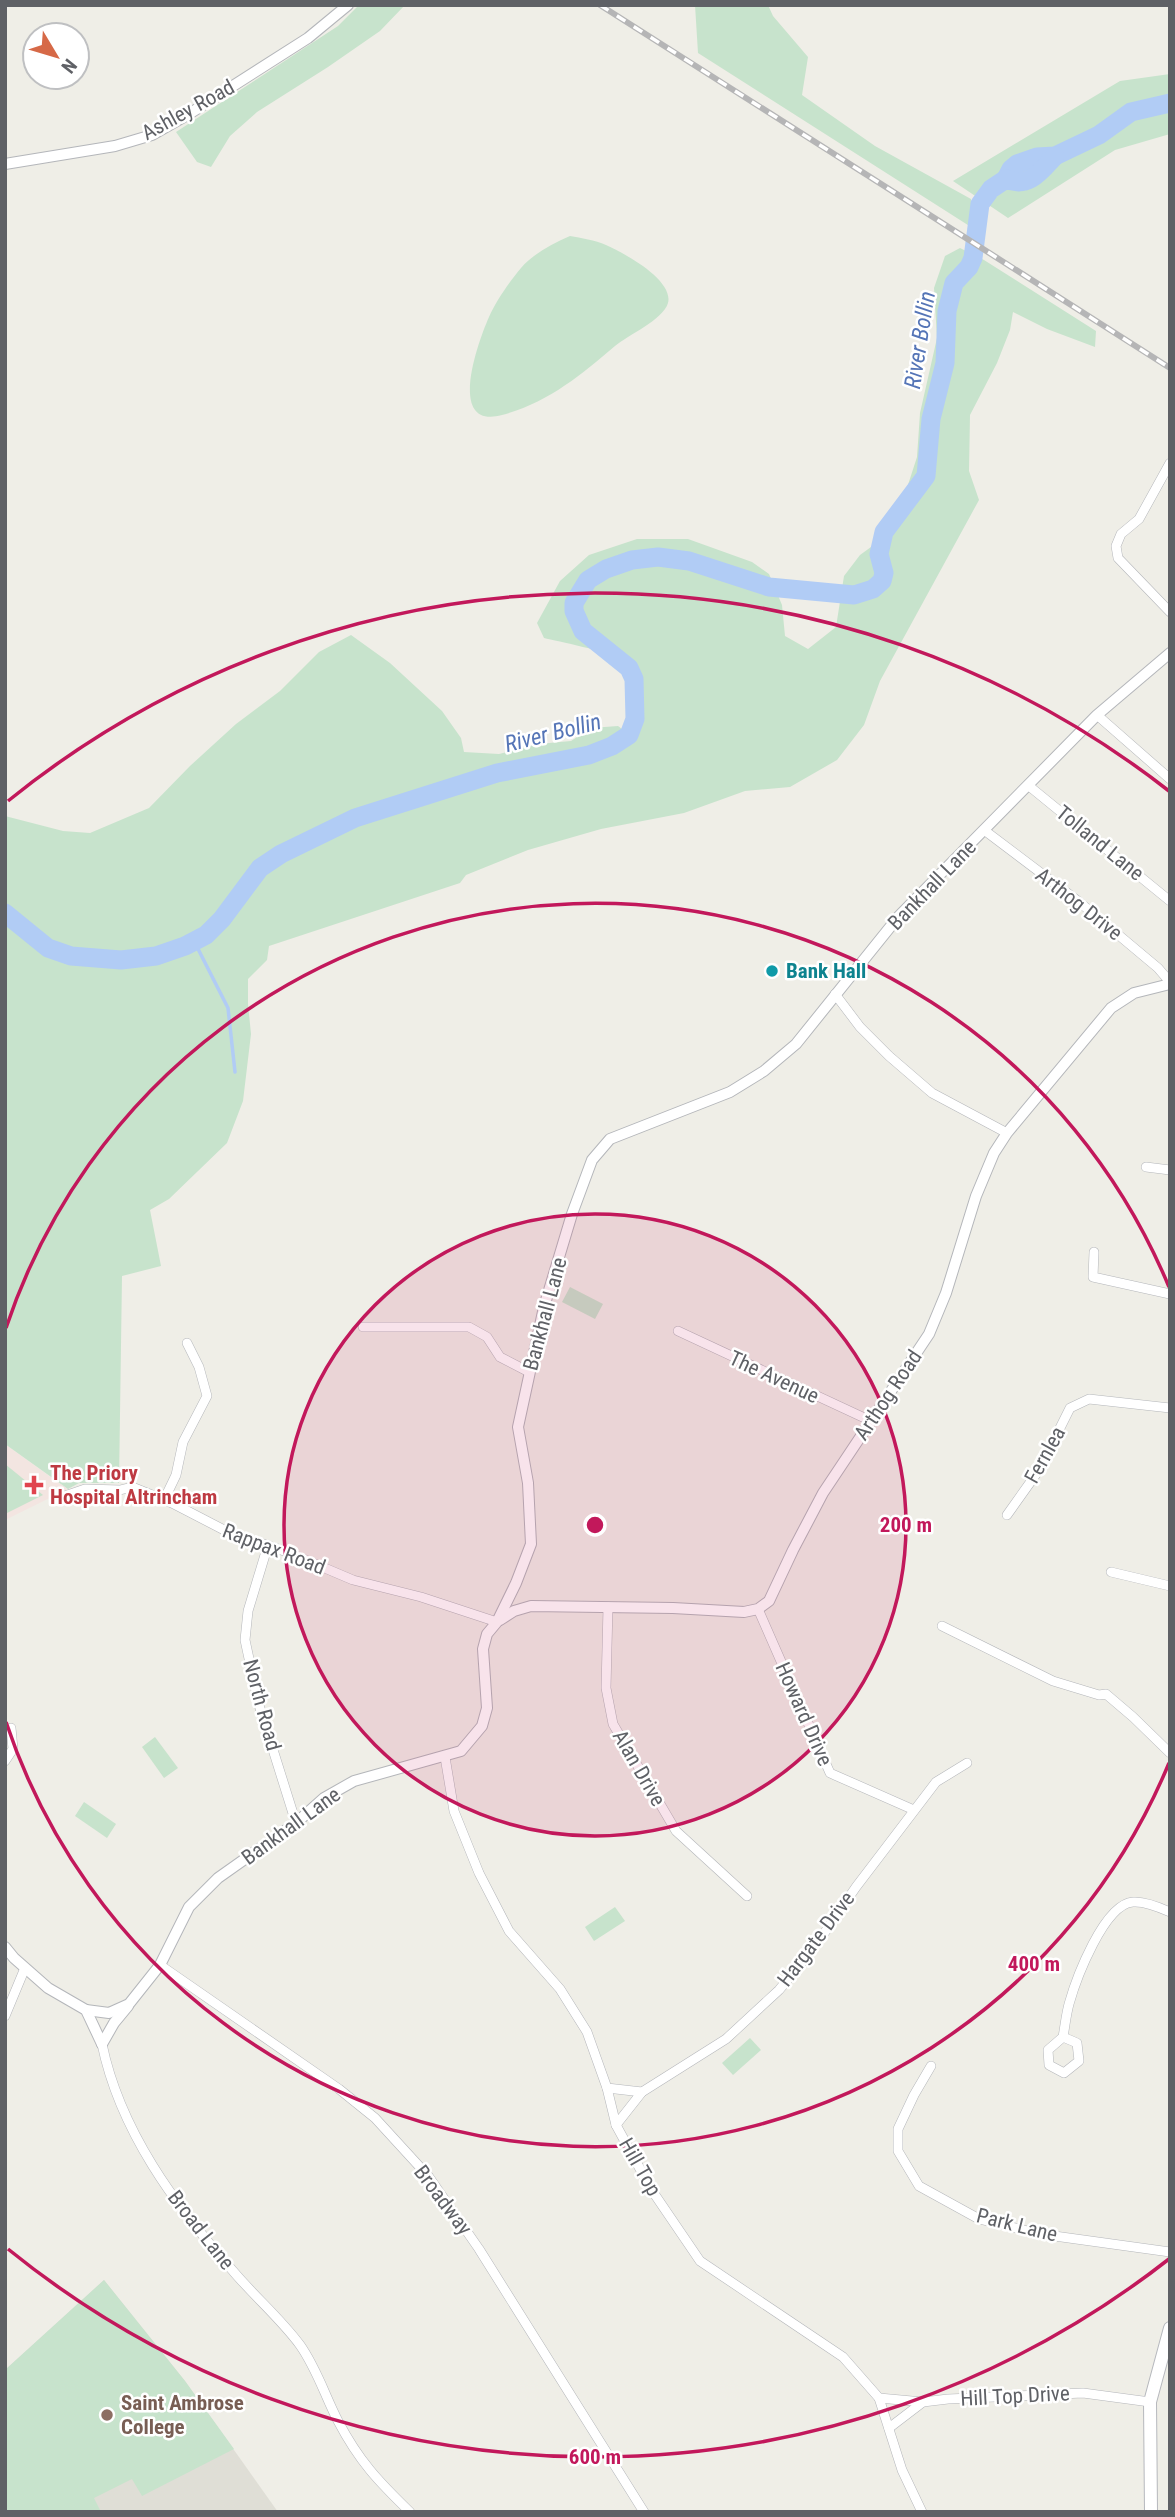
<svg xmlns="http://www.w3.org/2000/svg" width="1175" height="2517" viewBox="0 0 1175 2517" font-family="'Roboto Condensed',sans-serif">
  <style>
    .education { fill: #dfded6 }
    .medical { fill: #f3e5e1 }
    .green { fill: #c7e3cc }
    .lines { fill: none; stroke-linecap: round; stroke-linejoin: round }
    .stream { stroke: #b1ccf5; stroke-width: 3.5 }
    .river { stroke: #b1ccf5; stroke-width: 19 }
    .minor-casing { stroke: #b4b6ba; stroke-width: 10 }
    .tertiary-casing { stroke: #b4b6ba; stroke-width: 12 }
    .secondary-casing { stroke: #b6b8bd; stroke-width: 14 }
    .minor { stroke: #fff; stroke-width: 9 }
    .tertiary { stroke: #fff; stroke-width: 10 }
    .secondary { stroke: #fff; stroke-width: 12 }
    .rail-casing { stroke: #b5b5b6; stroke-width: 6 }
    .rail { stroke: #fff; stroke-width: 3.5; stroke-dasharray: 10; stroke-linecap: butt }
    .ring { fill: none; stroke: #c2185b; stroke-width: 3.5 }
    .culture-dot { fill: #0f9aa8; stroke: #fff; stroke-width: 2.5 }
    .health-dot { fill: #e0444e; stroke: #fff; stroke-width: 2.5 }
    .education-dot { fill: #8d6e63; stroke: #fff; stroke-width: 2.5 }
    .labels { text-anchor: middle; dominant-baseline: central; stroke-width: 5; stroke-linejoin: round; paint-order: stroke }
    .street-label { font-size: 21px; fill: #5f6166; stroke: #fff }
    .culture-label { font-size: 21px; font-weight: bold; fill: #0d838f; stroke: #fff; text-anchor: start }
    .health-label { font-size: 21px; font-weight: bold; fill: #be3a42; stroke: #fff; text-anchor: start }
    .education-label { font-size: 21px; font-weight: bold; fill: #785e54; stroke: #fff; text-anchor: start }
    .water-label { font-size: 23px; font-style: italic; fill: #5575b7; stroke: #fff }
    .centre { fill: #c2185b; stroke: #fff; stroke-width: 3.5 }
    .ring-label { font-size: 21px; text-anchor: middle; font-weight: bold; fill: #c2185b; stroke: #fff; stroke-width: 5; stroke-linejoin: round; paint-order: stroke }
  </style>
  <rect width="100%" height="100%" fill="#efeee7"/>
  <polygon class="education" points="104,2280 185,2381 278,2512 5,2512 5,2370"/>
  <polygon class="medical" points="5,1444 56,1481 68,1489 5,1520"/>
  <g class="green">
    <polygon points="359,5 405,5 380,31 328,67 257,112 230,136 211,167 197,162 176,132 338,26"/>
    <polygon points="695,5 768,5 773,16 808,57 802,95 875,146 971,199 971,227 698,53"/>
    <polygon points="1170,74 1170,134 1115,150 1008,218 953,181 1120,81"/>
    <path d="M 570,236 C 581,238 595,240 606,245 C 624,253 674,280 668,303 C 663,320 628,335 615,346 C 580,376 547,403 502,415 C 446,430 478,342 489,317 C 496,301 510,281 521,268 C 534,253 552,244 570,236 Z"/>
    <path d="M 960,248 L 984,260 L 1096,331 L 1095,347 L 1047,329 L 1013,312 L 1010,330 L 997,363 L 970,415 L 969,471 L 979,500 L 880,681 L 864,725 L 837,760 L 790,787 L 745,791 L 684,813 L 601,829 L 528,850 L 466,875 L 460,883 L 269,946 L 267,960 L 248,979 L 248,1004 L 251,1034 L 243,1101 L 227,1143 L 169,1199 L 150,1210 L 161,1266 L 122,1276 L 119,1483 L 79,1483 L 68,1489 L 5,1444 L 5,816 L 63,831 L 90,833 L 149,808 L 190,766 L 236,724 L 280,691 L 319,652 L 351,635 L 390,663 L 442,711 L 461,738 L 464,752 L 499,754 L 538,744 L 571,741 L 591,728 L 618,726 L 629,734 C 638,711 640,675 618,658 C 610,652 557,641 544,638 L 537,623 L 560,581 L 589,555 L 637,539 L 688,539 L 752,562 L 769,574 L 782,605 L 785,636 L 808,649 L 836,627 L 844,576 L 860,555 L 893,531 L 917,457 L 920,413 L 937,338 L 934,288 L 945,256 Z"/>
    <polygon points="570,1287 603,1304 595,1319 562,1302"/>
    <polygon points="5,1464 43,1495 5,1514"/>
    <polygon points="155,1737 178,1768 164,1778 142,1747"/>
    <polygon points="84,1802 116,1824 107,1838 75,1816"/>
    <polygon points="615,1907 625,1921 594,1941 585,1927"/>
    <polygon points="750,2038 761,2050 733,2075 722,2063"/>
    <polygon points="104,2280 185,2381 234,2449 142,2496 132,2479 94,2498 101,2512 5,2512 5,2370"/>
  </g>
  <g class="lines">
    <polyline class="stream" points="194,941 228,1008 235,1072"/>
    <g class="river">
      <polyline points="1006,179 1011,169 1017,164 1037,157 1055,156 1099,135 1131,112 1170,103"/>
      <path d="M 5,913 L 48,948 L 71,956 L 121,960 L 156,956 L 185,946 L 206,935 L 222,919 L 260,868 L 281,854 L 355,818 L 497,773 L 589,755 L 612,746 L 629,735 L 635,719 L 634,679 L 629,668 L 583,631 L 574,611 L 574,603 L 588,580 L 606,569 L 632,560 L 658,557 L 689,561 L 769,587 L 854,595 L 873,589 L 882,581 L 884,573 L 879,554 L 884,532 L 926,476 L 931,419 L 945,363 L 947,311 L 954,283 L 969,267 L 973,258 L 980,204 L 991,189 L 1006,179 C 1029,189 1041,171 1055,156"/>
    </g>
    <g class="minor-casing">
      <g id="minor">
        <polyline points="1170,463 1139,519 1121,534 1116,546 1118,558 1170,612"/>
        <polyline points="1097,715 1170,779"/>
        <polyline points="1029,786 1170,901"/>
        <polyline points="984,830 1078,901 1158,968 1170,982"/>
        <polyline points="835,994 860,1027 889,1056 932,1093 1007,1133"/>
        <polyline points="1146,1167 1170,1170"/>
        <polyline points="1094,1252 1093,1277 1170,1294"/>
        <polyline points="363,1327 469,1327 487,1337 500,1357 529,1372"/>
        <polyline points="678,1331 871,1421"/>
        <polyline points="54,1496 59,1498 85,1489 120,1490 132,1487 172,1503 228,1532 287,1552 353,1580 421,1597 497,1622"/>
        <polyline points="164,1500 176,1475 183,1442 207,1396 199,1367 187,1343"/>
        <polyline points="1007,1515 1039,1470 1070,1408 1089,1399 1170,1408"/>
        <polyline points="268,1545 248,1611 245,1640 259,1705 296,1823"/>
        <polyline points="1111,1572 1170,1586"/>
        <polyline points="608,1607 606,1688 613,1724 676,1831 747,1896"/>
        <polyline points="758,1609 830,1773 914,1810"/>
        <polyline points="942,1626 1053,1681 1099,1695 1106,1694 1133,1717 1170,1753"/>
        <polyline points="445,1757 454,1811 479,1873 509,1931 560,1989 587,2032 607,2088 616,2125 651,2189 700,2261 843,2357 879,2398 902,2470 922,2512"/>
        <polyline points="5,1761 13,1749 11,1728"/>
        <polyline points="160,1965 339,2089 375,2118 429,2177 479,2249 644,2512"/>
        <polyline points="5,2016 25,1968"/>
        <path d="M 1063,2037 L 1077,2043 L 1079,2061 L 1064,2073 L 1049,2065 L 1048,2050 L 1063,2037 C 1065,2026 1066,2015 1069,2004 C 1076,1979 1104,1904 1133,1902 C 1145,1901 1159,1907 1170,1912"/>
        <path d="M 102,2044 C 120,2131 175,2205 233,2271 C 254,2296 281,2319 300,2345 C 317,2369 325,2396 338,2421 C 359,2461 378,2481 410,2512"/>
        <polyline points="931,2066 914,2095 898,2129 898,2151 919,2186 979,2219 1040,2234 1170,2252"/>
        <polyline points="607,2088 642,2092"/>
        <polyline points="616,2125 642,2092 726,2039 779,1990 814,1948 856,1887 936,1782 967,1763"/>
        <polyline points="879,2398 923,2402"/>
        <polyline points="889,2428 923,2402 948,2399 1083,2393 1150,2402"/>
      </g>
    </g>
    <g class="tertiary-casing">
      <g id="tertiary">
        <polyline points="5,164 115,146 152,135 189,114 308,38 348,5"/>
        <polyline points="500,1620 514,1611 531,1606 673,1608 744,1612 758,1609 769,1601 793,1550 823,1493 929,1334 946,1293 976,1196 994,1153 1007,1133 1111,1008 1134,993 1170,984"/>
        <polyline points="5,1947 14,1958 48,1988 86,2010 102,2044"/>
        <polyline points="86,2010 109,2013 129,2004 160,1965 189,1907 218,1878 296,1823 324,1798 354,1781 461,1751 482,1726 487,1708 483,1649 487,1634 497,1622 516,1583 531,1544 528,1483 518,1427 544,1307 572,1214 592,1160 610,1139 730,1092 764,1071 796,1044 899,916 1097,715 1170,653"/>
        <polyline points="102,2044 114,2023 128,2006"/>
      </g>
    </g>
    <g class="secondary-casing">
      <polyline id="secondary" points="1151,2512 1150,2402 1170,2328"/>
    </g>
    <use href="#minor" class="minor"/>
    <use href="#tertiary" class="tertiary"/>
    <use href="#secondary" class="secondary"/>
    <g class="rail-casing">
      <polyline id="rail" points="600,5 1170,368"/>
    </g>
    <use href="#rail" class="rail"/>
  </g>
  <circle cx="595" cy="1525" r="311" fill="#c2185b" fill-opacity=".12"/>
  <g class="ring">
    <circle cx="595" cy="1525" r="311"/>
    <path d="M1169 1763A621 621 0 0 1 6 1722M6 1328A621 621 0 0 1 1169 1287"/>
    <path d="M1169 2259A932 932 0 0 1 8 2249M8 801A932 932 0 0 1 1169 791"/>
  </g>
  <circle class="culture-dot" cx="772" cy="971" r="7"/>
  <path class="health-dot" d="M30.5 1474.5h7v7h7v7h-7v7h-7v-7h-7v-7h7z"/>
  <circle class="education-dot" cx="107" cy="2415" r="7"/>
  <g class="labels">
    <g class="street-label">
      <text transform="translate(188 110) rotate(-29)">Ashley Road</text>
      <text transform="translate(1100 843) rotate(39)">Tolland Lane</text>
      <text transform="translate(932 885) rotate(-46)">Bankhall Lane</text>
      <text transform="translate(1079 904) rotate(38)">Arthog Drive</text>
      <text transform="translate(545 1314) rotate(-75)">Bankhall Lane</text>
      <text transform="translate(774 1377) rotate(25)">The Avenue</text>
      <text transform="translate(888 1395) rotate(-56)">Arthog Road</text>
      <text transform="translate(1045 1455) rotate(-61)">Fernlea</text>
      <text transform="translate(274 1549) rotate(21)">Rappax Road</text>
      <text transform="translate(262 1705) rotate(75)">North Road</text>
      <text transform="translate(804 1714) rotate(66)">Howard Drive</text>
      <text transform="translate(639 1768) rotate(60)">Alan Drive</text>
      <text transform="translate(291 1826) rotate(-36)">Bankhall Lane</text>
      <text transform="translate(816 1939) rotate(-53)">Hargate Drive</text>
      <text transform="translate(640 2167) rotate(60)">Hill Top</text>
      <text transform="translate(443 2200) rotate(53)">Broadway</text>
      <text transform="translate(1017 2225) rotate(14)">Park Lane</text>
      <text transform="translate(201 2230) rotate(52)">Broad Lane</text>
      <text transform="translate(1015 2396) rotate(-3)">Hill Top Drive</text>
    </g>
    <g class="culture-label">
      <text x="786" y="971">Bank Hall</text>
    </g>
    <g class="health-label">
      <text x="50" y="1473">The Priory<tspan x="50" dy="24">Hospital Altrincham</tspan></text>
    </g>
    <g class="education-label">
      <text x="121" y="2403">Saint Ambrose<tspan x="121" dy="24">College</tspan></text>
    </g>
    <g class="water-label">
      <text transform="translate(920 340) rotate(-81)">River Bollin</text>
      <text transform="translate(553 733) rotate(-14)">River Bollin</text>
    </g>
  </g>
  <circle cx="595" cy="1525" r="10" class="centre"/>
  <g class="ring-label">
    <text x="906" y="1532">200 m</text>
    <text x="1034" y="1971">400 m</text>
    <text x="595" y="2464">600 m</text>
  </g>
  <rect width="1175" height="2517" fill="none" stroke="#5f6166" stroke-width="14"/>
  <g transform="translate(56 56) rotate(128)"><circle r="33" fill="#ffffff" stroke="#bfc0c2" stroke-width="2"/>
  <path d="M0-5L12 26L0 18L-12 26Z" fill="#d66947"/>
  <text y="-10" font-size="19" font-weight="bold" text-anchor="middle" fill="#5f6166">N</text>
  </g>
</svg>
